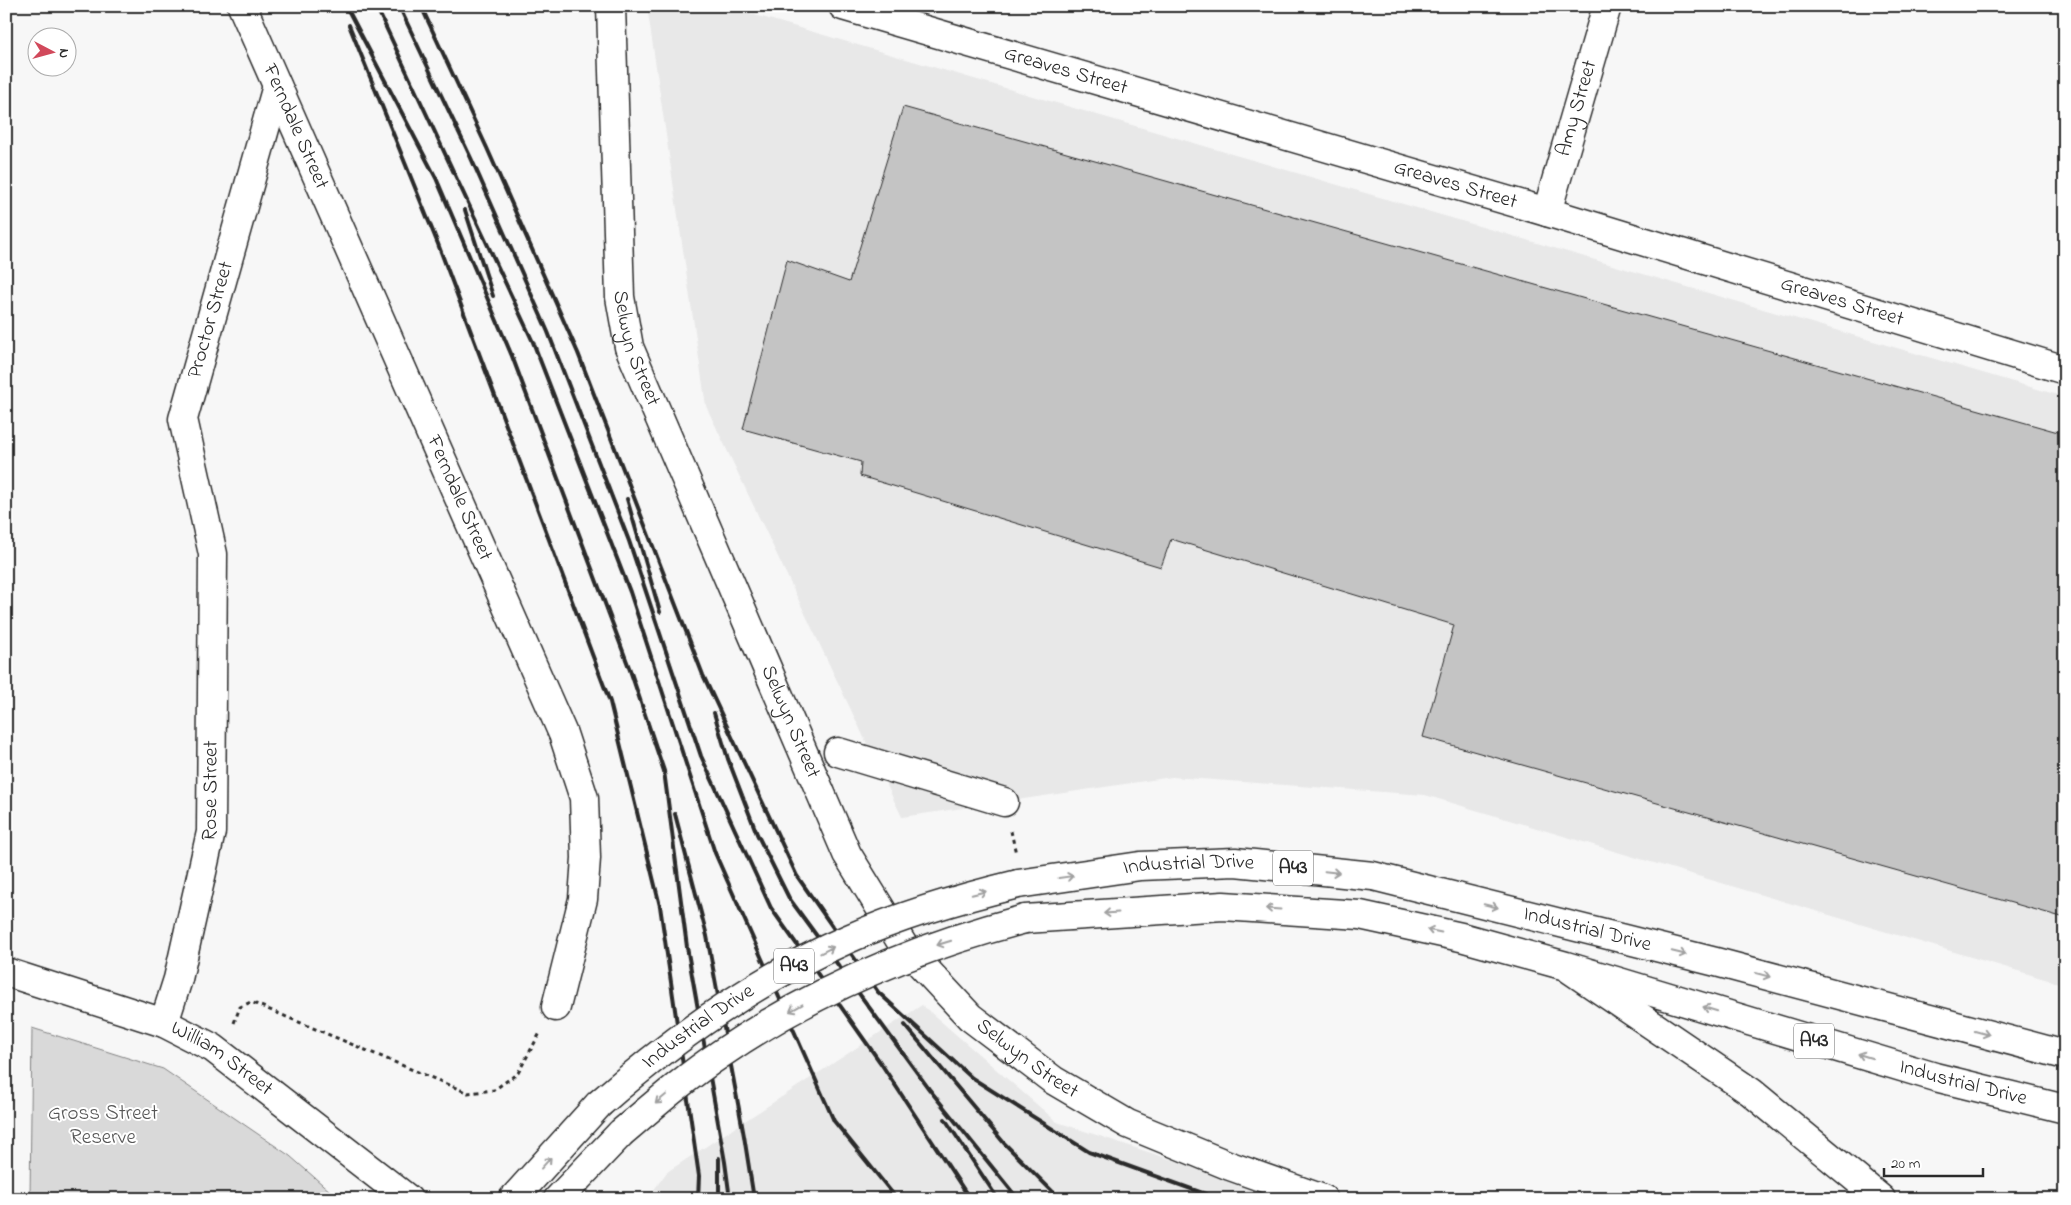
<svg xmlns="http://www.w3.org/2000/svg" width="2071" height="1205" viewBox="0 0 2071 1205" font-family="'Indie Flower',sans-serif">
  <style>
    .built { fill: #e8e8e8 }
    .green { fill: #d9d9d9; stroke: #828282 }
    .building { fill: #c4c4c4; stroke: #2b2b2b }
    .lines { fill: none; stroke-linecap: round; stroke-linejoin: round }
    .minor-casing { stroke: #2b2b2b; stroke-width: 31 }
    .highway-casing { stroke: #2b2b2b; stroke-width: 31 }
    .path { stroke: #2b2b2b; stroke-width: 3; stroke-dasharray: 4 4; stroke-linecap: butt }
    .minor { stroke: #fff; stroke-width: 28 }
    .highway { stroke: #fff; stroke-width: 28 }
    .rail { stroke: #2b2b2b; stroke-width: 4 }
    .highway-bridge-casing { stroke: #2b2b2b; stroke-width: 31; stroke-linecap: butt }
    .highway-bridge { stroke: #fff; stroke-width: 28 }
    .oneway { stroke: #a0a0a0 }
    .labels { text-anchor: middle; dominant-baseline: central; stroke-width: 4; stroke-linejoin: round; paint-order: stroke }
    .shield { fill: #fff; stroke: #6b6b6b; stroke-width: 1 }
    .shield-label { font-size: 20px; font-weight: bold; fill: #2b2b2b }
    .street-label { font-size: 21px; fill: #2b2b2b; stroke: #fff }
    .park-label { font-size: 21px; fill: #565656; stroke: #fff }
  </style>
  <rect width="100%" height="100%" fill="#f7f7f7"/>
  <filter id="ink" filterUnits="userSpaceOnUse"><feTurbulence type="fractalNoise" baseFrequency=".02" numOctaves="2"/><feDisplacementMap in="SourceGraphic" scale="10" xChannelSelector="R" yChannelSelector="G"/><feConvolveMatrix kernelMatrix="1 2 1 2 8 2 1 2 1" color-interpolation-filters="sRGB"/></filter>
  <g filter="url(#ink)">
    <g class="built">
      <polygon points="647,6 724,6 2065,397 2065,985 1425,795 1172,777 902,817 706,406"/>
      <polygon points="922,1005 1057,1122 1291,1199 647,1199 667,1172"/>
    </g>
    <polygon class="green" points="32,1028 163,1069 290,1156 339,1199 30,1199"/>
    <polygon class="building" points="903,107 2065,434 2065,918 1423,737 1454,625 1171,539 1161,567 860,476 861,462 743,429 787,260 849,282"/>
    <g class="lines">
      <g class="minor-casing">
        <g id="minor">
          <path id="s1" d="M 242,6 L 563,734 L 584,798 L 586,858 L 583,899 L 556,1007"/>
          <path id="s2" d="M 611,6 L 620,297 L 629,347 L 847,854 L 903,945 L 970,1017 L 1053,1080 L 1128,1124 L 1230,1166 L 1323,1199"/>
          <path id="s3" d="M 843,6 L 1547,212 L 2065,370"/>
          <path id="s4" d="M 1547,212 L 1607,6"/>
          <polyline points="838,752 1004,802"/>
          <polyline points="1571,970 1751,1092 1881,1199"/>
          <path id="s5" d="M 6,972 L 164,1023 L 213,1048 L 408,1199"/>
          <path id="s6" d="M 164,1023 L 178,979 L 211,832 L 213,554 L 183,419 L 277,86"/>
        </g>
      </g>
      <g class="highway-casing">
        <g id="highway">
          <path id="s7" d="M 1018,884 L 1140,866 L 1235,862 L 1373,876 L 1716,962 L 2065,1055"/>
          <path id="s8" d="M 1025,919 L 1223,906 L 1360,915 L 1461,937 L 1566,966 L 1935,1077 L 2065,1109"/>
          <polyline points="513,1199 599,1104"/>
          <polyline points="558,1199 621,1133"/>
        </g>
      </g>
      <g class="path">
        <polyline points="1011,831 1016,854"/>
        <polyline points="234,1023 240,1007 251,1002 468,1093 494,1090 518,1073 540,1033"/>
      </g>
      <use href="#minor" class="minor"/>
      <use href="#highway" class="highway"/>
      <g class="rail">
        <polyline points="346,6 436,178 512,356 630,670 664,771 687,947 725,1162 730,1199"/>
        <polyline points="376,6 533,342 630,592 715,853 834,1121 897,1199"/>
        <polyline points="399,6 471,158 548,332 629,541 701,756 771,908 880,1062 970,1199"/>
        <polyline points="421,6 487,148 578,353 703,675 797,876 878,992 972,1078 1089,1152 1219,1199"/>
        <polyline points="349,25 438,244 610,702 660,906 699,1176 698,1199"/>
        <polyline points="465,210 493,296"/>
        <polyline points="627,499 660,612"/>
        <polyline points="714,713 728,759 757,834 789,898 929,1089 1018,1199"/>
        <polyline points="675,814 707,936 744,1136 754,1199"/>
        <polyline points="905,1025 1004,1143 1060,1199"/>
        <polyline points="945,1119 998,1199"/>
        <polyline points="719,1199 719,1158"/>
      </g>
      <g class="highway-bridge-casing">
        <g id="highway-bridge">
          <path id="s9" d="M 599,1104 C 673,1039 757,979 848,939 C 902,915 960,898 1018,884"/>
          <path d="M 621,1133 C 654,1105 686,1077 722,1053 C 814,990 917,947 1025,919"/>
        </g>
      </g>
      <use href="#highway-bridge" class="highway-bridge"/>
    </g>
    <defs><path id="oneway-shaft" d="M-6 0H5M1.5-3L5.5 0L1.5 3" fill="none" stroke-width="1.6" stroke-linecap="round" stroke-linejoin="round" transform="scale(1.25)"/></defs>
    <g class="oneway">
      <use href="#oneway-shaft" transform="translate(1332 872) rotate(6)"/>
      <use href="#oneway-shaft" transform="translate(1066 877) rotate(-8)"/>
      <use href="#oneway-shaft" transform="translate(979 893) rotate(-14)"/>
      <use href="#oneway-shaft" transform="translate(1491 906) rotate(14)"/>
      <use href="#oneway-shaft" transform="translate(1273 909) rotate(-176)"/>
      <use href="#oneway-shaft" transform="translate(1111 913) rotate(176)"/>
      <use href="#oneway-shaft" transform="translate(1434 931) rotate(-168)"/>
      <use href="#oneway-shaft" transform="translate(944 943) rotate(163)"/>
      <use href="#oneway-shaft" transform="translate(827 950) rotate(-27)"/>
      <use href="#oneway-shaft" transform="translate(1679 953) rotate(14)"/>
      <use href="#oneway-shaft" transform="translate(1763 975) rotate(15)"/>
      <use href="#oneway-shaft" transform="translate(796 1008) rotate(151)"/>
      <use href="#oneway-shaft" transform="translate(1710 1009) rotate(-163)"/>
      <use href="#oneway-shaft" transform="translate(1982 1033) rotate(15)"/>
      <use href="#oneway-shaft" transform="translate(1865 1056) rotate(-163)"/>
      <use href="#oneway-shaft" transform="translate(661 1099) rotate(140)"/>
      <use href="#oneway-shaft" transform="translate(546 1163) rotate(-48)"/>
    </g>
  </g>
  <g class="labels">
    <g class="shield">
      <rect x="1273" y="850.5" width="40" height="35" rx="4"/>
      <rect x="774" y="948.5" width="40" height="35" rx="4"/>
      <rect x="1794" y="1023.5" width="40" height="35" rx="4"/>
    </g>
    <g class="shield-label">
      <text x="1293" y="868">A43</text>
      <text x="794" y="966">A43</text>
      <text x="1814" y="1041">A43</text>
    </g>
    <g class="street-label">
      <text stroke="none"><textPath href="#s3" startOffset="232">Greaves Street</textPath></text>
      <text stroke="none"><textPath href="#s4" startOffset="108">Amy Street</textPath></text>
      <text stroke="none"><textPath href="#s1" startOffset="132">Ferndale Street</textPath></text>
      <text stroke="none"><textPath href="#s3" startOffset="638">Greaves Street</textPath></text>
      <text stroke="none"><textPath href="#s3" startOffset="1042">Greaves Street</textPath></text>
      <text stroke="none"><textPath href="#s6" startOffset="716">Proctor Street</textPath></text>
      <text stroke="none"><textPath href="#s2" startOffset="345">Selwyn Street</textPath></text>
      <text stroke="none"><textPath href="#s1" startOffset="538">Ferndale Street</textPath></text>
      <text stroke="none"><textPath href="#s2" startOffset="750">Selwyn Street</textPath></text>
      <text stroke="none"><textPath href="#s6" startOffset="238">Rose Street</textPath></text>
      <text stroke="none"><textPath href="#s7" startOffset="172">Industrial Drive</textPath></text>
      <text stroke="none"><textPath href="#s7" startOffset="578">Industrial Drive</textPath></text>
      <text stroke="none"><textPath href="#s9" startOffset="126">Industrial Drive</textPath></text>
      <text stroke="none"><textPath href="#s2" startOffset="1170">Selwyn Street</textPath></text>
      <text stroke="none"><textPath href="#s5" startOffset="234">William Street</textPath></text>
      <text stroke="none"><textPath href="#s8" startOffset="962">Industrial Drive</textPath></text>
    </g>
    <g class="park-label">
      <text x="103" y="1114">Gross Street<tspan x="103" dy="24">Reserve</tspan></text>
    </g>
  </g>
  <rect width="2071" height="1205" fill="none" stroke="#fff" stroke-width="25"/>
  <rect x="12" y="12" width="2046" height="1180" fill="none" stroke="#2b2b2b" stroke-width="2" filter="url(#ink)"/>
  <g transform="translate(52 52) rotate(96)"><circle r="24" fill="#ffffff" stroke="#aaaaaa"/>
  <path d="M0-4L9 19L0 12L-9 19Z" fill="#d1495b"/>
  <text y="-8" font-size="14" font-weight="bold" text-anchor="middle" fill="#2b2b2b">N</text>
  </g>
  <path d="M1884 1168v8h99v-8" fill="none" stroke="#2b2b2b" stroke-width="2.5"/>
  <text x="1891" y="1168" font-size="15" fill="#2b2b2b" stroke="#ffffff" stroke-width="4" paint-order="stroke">20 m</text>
</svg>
